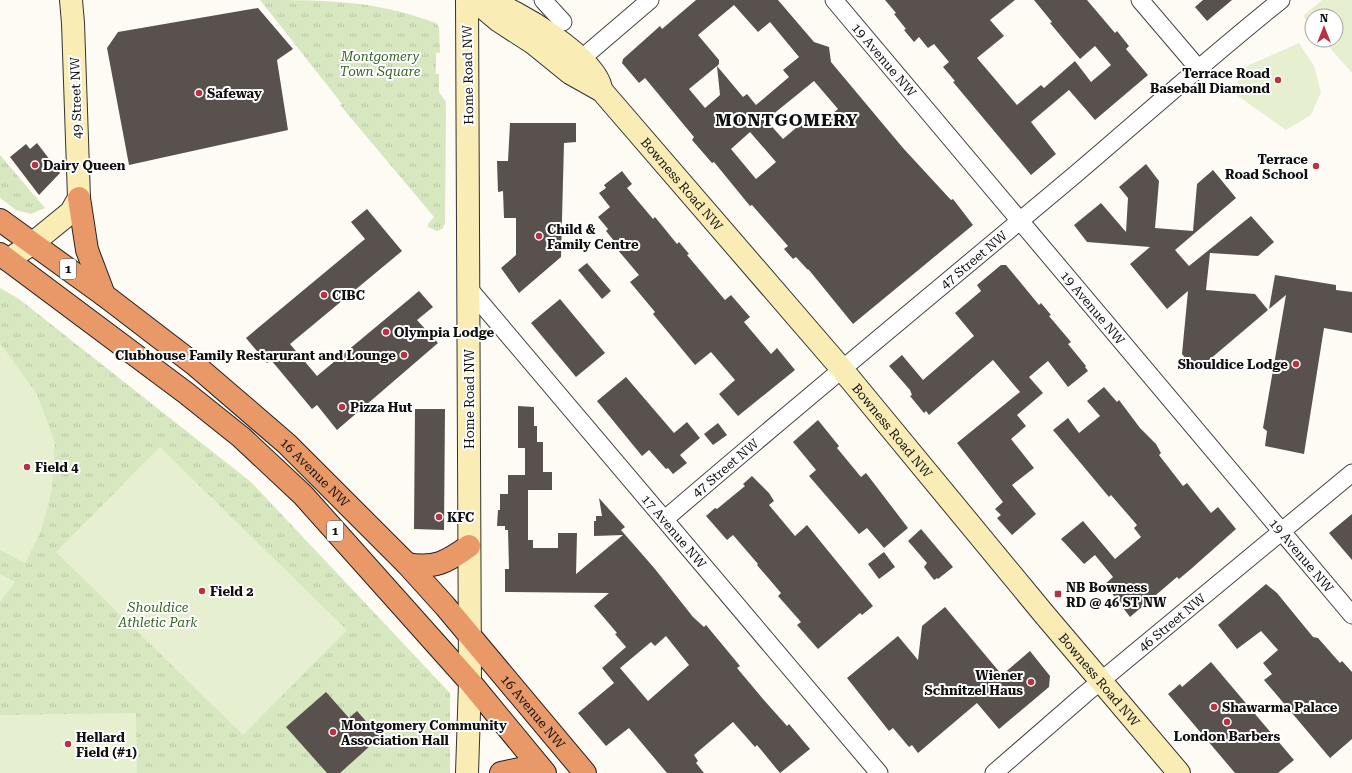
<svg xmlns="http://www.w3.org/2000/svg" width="1352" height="773" viewBox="0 0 1352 773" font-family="'Roboto Serif',serif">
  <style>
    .park { fill: url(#park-tufts) }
    .pitch { fill: #e7efd1 }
    .building { fill: #58514d; fill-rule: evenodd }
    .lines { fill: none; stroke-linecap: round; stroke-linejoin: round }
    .street-casing { stroke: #434343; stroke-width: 19 }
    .secondary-casing { stroke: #323232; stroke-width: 24 }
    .highway-casing { stroke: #212121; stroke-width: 24 }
    .street { stroke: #fff; stroke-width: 17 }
    .secondary { stroke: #f9ecb5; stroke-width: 22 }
    .highway { stroke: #e99868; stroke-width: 22 }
    .poi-dot { fill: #b73243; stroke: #fff; stroke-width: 1.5 }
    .labels { text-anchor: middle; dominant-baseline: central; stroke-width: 4; stroke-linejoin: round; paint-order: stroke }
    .shield { fill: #fff; stroke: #585858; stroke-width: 1 }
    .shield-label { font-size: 12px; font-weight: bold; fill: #101010 }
    .park-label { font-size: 13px; font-style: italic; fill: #376425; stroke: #fff }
    .street-label { font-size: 13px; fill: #101010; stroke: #fff }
    .poi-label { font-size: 13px; font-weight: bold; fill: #101010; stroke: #fff; text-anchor: start }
    .district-label { font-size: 17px; font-weight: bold; letter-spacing: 1px; fill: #101010; stroke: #fff }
  </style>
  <defs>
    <pattern id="park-tufts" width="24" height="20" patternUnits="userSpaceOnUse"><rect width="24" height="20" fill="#d7e7c0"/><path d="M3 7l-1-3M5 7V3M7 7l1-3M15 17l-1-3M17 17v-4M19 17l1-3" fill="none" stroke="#b8c5a4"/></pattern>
  </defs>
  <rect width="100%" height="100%" fill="#fefbf5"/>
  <g class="park">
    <path d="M 260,0 C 325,0 374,0 436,23 L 439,27 L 440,53 L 436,53 L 436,74 L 439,74 L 439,92 L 446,102 L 445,224 L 442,229 L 437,231 L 428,227 L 428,224 L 434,217 L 340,105 L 342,104 Z"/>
    <polygon points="0,155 45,208 31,214 16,210 0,198"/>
    <polygon points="0,288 19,299 251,482 450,693 450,773 0,773"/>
  </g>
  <g class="pitch">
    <polygon points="1322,0 1352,0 1352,73 1323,40 1336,40 1336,16 1312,16 1312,27 1303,16"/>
    <polygon points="1299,43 1314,66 1321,92 1311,115 1286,130 1235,94 1240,69"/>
    <polygon points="0,343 37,394 55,443 52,490 41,531 25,563 0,550"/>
    <polygon points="160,447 347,630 243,735 56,552"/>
    <polygon points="0,574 15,582 0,602"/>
    <polygon points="136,713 137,773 0,773 0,715"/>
  </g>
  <g class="building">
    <path d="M 696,0 L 778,0 L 814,42 L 829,47 L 831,62 L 903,148 L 951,200 L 953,199 L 973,225 L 853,324 L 809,270 L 807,269 L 796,257 L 793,259 L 784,249 L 788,246 L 752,205 L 750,206 L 714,162 L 712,163 L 692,140 L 694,137 L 645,78 L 639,83 L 622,63 L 623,59 L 660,26 L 662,29 ZM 734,5 L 758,32 L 770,22 L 799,57 L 783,70 L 789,77 L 756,105 L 747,94 L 743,97 L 717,66 L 719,64 L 719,60 L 698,35 ZM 717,66 L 720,95 L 705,108 L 689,89 ZM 814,81 L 838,109 L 818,126 L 810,116 L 783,139 L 766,120 ZM 750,132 L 776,162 L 756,179 L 731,149 Z"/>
    <polygon points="885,0 1015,0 990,20 1004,36 977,58 1017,105 1041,85 1044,88 1075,61 1091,82 1111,65 1095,46 1080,59 1050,23 1052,22 1034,0 1087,0 1115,33 1117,31 1129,46 1126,49 1148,75 1095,120 1069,90 1031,122 1056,154 1031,175 953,82 955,81 943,67 949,62 934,44 928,48 919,37 914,42 904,30 906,29 894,14 896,13"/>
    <polygon points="1203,0 1232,0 1207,21 1195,7"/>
    <polygon points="258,8 293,49 277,60 288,130 129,165 107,48 118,32"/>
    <polygon points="510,123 576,123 576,142 564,143 561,257 519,293 501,268 516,255 516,218 504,218 503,191 498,192 497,161 508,161"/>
    <polygon points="37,143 60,173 39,195 10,157 26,144 30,149"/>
    <polygon points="1146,164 1159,181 1155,228 1193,231 1197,184 1213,170 1236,198 1175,250 1189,266 1251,216 1274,242 1258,256 1210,253 1206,290 1255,294 1268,310 1196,371 1182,354 1188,291 1167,309 1130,264 1150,247 1087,242 1074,225 1101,203 1126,232 1128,198 1119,187"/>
    <polygon points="622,171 632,184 627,188 653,219 655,217 677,244 679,242 689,254 687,255 725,300 731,295 750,317 744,322 771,354 777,348 795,370 738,416 719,394 735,380 711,352 695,365 653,314 655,312 630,282 639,275 617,249 619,247 606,231 608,229 598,217 610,207 599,193 606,188 604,185"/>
    <polygon points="367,209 402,251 290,344 317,376 419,291 433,307 417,320 438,343 337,430 317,405 312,409 271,360 267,363 246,338 365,239 351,222"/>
    <polygon points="587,263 611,291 602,299 578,270"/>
    <polygon points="1001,265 1006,265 1039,305 1041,303 1051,315 1049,316 1071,342 1068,344 1086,366 1085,367 1088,371 1068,387 1048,361 1029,377 1043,393 1017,415 1026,426 1011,439 1034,468 1012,485 1036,514 1012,535 997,518 1001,515 995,509 1003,502 957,443 1020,392 993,360 929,415 926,411 924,413 910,396 912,395 910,390 889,366 902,355 923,380 974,336 955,313 981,291 977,285"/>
    <polygon points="1275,275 1336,285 1336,290 1352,292 1352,333 1324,328 1304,454 1265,446 1267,431 1263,428 1286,295 1269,309"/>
    <polygon points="560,299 605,353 576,377 531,323"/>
    <polygon points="626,377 674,433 687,422 700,438 680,455 687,463 673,474 668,468 666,469 649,450 642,456 597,401"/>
    <polygon points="1104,387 1117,402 1119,400 1140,428 1156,444 1161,453 1159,455 1183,486 1187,483 1211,513 1218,507 1236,529 1191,569 1179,579 1177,577 1130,617 1105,584 1113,577 1095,555 1084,564 1061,539 1083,521 1115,559 1141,537 1134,528 1137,525 1111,495 1109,497 1053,430 1068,418 1079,433 1100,416 1087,401"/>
    <path d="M 518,406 L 534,407 L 534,426 L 537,426 L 537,442 L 543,442 L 543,472 L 552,472 L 552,490 L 528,490 L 528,540 L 533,540 L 533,548 L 558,548 L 558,533 L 577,533 L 576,574 L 623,535 L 594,536 L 594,521 L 596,521 L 596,516 L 602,516 L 599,498 L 625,527 L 621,530 L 655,569 L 693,617 L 704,627 L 706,625 L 740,666 L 737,668 L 763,699 L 787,726 L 789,724 L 810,749 L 780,773 L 757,745 L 755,747 L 733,722 L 694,755 L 698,761 L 696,763 L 704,773 L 667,773 L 629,728 L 606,746 L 578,713 L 614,683 L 602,668 L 626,647 L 615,634 L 617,633 L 594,606 L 609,593 L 505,592 L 505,569 L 509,569 L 508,530 L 505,530 L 505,526 L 497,526 L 498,510 L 500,510 L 500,494 L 508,494 L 508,475 L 525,475 L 525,448 L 518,448 ZM 666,636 L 689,665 L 648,701 L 620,668 L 651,642 L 655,646 Z"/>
    <polygon points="415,409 445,409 444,530 414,529"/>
    <polygon points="818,420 839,446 837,448 861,477 866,473 908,528 884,548 867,528 859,534 809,476 816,470 793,442"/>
    <polygon points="718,423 727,435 713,445 704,434"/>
    <polygon points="752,476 769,493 774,501 769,505 795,536 807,525 873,606 862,615 860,613 818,649 797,625 801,622 778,596 781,593 757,565 758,564 733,535 727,540 706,516 715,508 717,509 745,486 743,484"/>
    <polygon points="1352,514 1352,560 1329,533"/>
    <polygon points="921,529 953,567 938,579 937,578 934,580 924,567 927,563 908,541"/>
    <polygon points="884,552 895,567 879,579 868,564"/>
    <polygon points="1266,584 1277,593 1313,637 1318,638 1340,663 1342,661 1352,672 1352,739 1330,758 1264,680 1272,674 1263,663 1278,650 1261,631 1237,649 1218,625"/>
    <polygon points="945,607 1002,675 1030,651 1050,676 1049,687 999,729 977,703 918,753 912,745 909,747 893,728 889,731 847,678 898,636 918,660 922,626"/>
    <polygon points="1211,662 1294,760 1278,773 1235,773 1168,694 1180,684 1182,687"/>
    <polygon points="326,692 349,718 357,711 380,737 340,773 327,773 286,727"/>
  </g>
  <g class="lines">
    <g class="street-casing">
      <g id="street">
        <polyline points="543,0 563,22"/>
        <path id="s1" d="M 834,0 L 1352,615"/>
        <polyline points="1140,0 1198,68"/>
        <polyline points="581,59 650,0"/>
        <path id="s2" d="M 470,290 L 879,773"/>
        <path id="s3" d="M 665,519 C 801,402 940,288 1077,173 C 1145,115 1211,56 1281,0"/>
        <path id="s4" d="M 994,773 L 1085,694 L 1352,473"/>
      </g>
    </g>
    <g class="secondary-casing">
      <g id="secondary">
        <path id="s5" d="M 474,0 L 499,21 L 533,43 L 570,73 L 602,91 L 841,368 L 1044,614 L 1179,773"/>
        <path d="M 486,0 C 516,9 595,57 601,88"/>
        <polyline points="8,260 33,243 71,212 79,198 73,23 71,0"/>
        <polyline points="467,773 470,682 467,0"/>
      </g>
    </g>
    <g class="highway-casing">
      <g id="highway">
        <polyline points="79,198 87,250 104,295"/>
        <path id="s6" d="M 0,220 L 104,295 L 194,364 L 287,444 L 407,564 L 445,606 L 585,773"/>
        <polyline points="0,254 186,393 241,437 303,495 470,682 545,773"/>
        <path d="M 407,564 C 435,569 447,562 469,546"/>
        <polyline points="501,773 538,765"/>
      </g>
    </g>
    <use href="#street" class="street"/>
    <use href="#secondary" class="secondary"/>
    <use href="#highway" class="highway"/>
  </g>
  <g class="poi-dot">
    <circle cx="1278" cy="80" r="4"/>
    <circle cx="199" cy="93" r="4"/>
    <circle cx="35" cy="165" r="4"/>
    <circle cx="1316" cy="166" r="4"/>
    <circle cx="539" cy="236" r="4"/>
    <circle cx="324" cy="295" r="4"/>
    <circle cx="386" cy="332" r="4"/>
    <circle cx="404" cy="355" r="4"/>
    <circle cx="1296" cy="364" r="4"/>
    <circle cx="342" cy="407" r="4"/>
    <circle cx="27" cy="467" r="4"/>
    <circle cx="439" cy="517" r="4"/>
    <circle cx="202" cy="591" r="4"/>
    <rect x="1054" y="590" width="8" height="8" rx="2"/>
    <circle cx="1031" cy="682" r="4"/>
    <circle cx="1214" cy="707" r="4"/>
    <circle cx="1227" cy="722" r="4"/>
    <circle cx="333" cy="732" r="4"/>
    <circle cx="68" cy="744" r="4"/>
  </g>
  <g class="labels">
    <g class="shield">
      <rect x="60" y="259" width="16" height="20" rx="3"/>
      <rect x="327" y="521" width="16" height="20" rx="3"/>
    </g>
    <g class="shield-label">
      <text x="68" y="269">1</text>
      <text x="335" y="531">1</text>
    </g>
    <g class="park-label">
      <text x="380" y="56">Montgomery<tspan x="380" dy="15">Town Square</tspan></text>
      <text x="158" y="607">Shouldice<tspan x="158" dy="15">Athletic Park</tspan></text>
    </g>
    <g class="street-label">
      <text stroke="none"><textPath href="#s1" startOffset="78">19 Avenue NW</textPath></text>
      <text transform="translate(468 75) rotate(-91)">Home Road NW</text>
      <text transform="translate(76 98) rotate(-92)">49 Street NW</text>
      <text stroke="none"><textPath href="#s5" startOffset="280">Bowness Road NW</textPath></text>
      <text stroke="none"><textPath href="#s3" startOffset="403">47 Street NW</textPath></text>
      <text stroke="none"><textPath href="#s1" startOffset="402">19 Avenue NW</textPath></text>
      <text transform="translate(469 399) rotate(-90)">Home Road NW</text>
      <text stroke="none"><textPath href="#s5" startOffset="604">Bowness Road NW</textPath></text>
      <text stroke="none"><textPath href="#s3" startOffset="79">47 Street NW</textPath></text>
      <text stroke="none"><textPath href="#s6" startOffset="404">16 Avenue NW</textPath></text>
      <text stroke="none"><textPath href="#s2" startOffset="316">17 Avenue NW</textPath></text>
      <text stroke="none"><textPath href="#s1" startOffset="726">19 Avenue NW</textPath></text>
      <text stroke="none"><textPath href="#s4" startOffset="233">46 Street NW</textPath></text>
      <text stroke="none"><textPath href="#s5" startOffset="928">Bowness Road NW</textPath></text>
      <text stroke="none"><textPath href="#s6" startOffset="728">16 Avenue NW</textPath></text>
    </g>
    <g class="poi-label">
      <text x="1270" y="73" text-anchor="end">Terrace Road<tspan x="1270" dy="15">Baseball Diamond</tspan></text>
      <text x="207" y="93">Safeway</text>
      <text x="1308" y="159" text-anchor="end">Terrace<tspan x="1308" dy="15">Road School</tspan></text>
      <text x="43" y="165">Dairy Queen</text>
      <text x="547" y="229">Child &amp;<tspan x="547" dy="15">Family Centre</tspan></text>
      <text x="332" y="295">CIBC</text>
      <text x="394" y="332">Olympia Lodge</text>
      <text x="396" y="355" text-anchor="end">Clubhouse Family Restarurant and Lounge</text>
      <text x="1288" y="364" text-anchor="end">Shouldice Lodge</text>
      <text x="350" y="407">Pizza Hut</text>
      <text x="35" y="467">Field 4</text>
      <text x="447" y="517">KFC</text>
      <text x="1066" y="587">NB Bowness<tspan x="1066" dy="15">RD @ 46 ST NW</tspan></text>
      <text x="210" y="591">Field 2</text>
      <text x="1023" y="675" text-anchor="end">Wiener<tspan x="1023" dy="15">Schnitzel Haus</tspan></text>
      <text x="1222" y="707">Shawarma Palace</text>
      <text x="341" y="725">Montgomery Community<tspan x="341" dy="15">Association Hall</tspan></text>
      <text x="1227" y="736" text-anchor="middle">London Barbers</text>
      <text x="76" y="737">Hellard<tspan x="76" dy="15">Field (#1)</tspan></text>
    </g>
    <g class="district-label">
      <text x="787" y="120">MONTGOMERY</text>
    </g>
  </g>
  <g transform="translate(1324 28)"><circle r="19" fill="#ffffff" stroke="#9f9f9f"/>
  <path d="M0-3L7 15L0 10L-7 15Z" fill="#b73243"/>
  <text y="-6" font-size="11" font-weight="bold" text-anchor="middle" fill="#101010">N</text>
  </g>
</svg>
